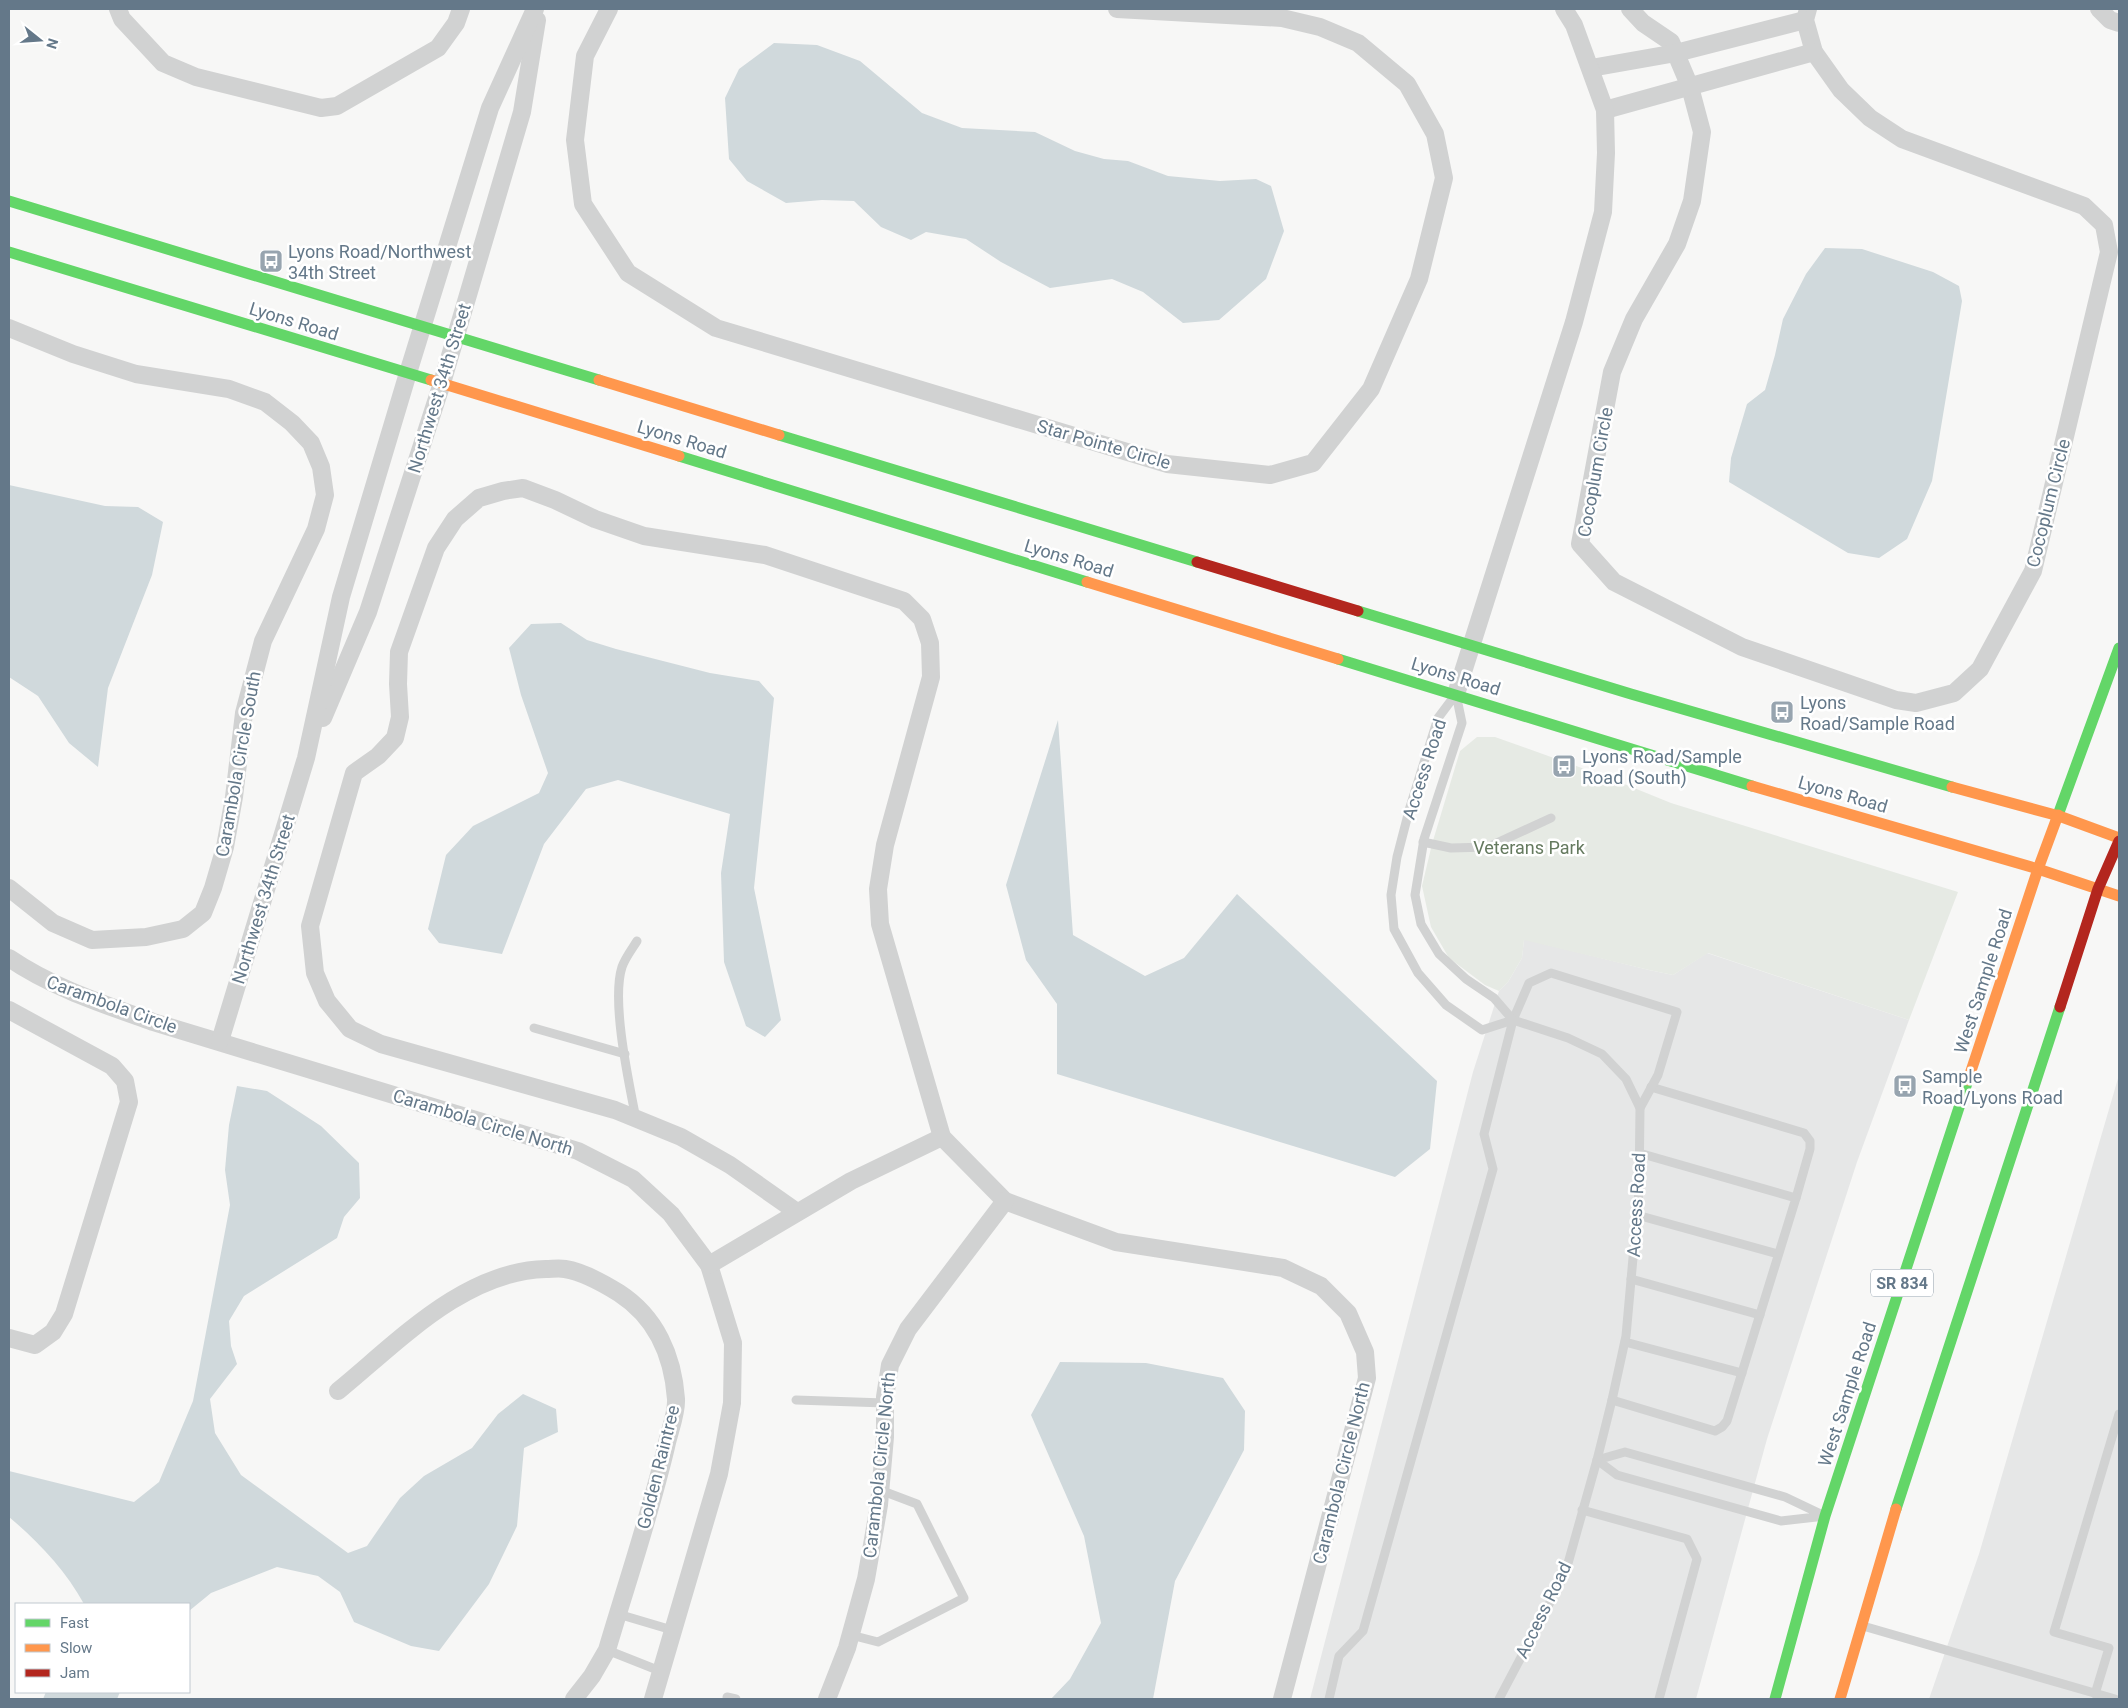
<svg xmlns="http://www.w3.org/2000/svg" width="2128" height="1708" viewBox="0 0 2128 1708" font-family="Roboto,sans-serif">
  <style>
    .built { fill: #e6e7e7 }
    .green { fill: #e6eae4 }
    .water { fill: #d0d9dc }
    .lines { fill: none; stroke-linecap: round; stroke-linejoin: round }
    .lane { stroke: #d1d2d2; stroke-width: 9 }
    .street { stroke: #d1d2d2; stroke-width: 18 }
    .fast { stroke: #63d668; stroke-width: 11 }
    .slow { stroke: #ff974d; stroke-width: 11 }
    .jam { stroke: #b3261e; stroke-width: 11 }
    .labels { text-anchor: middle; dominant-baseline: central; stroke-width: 5; stroke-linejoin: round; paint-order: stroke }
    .shield { fill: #fff; stroke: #92a0ac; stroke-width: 1 }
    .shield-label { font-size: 16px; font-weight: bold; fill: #647889 }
    .poi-label { font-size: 18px; fill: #647889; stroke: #fff; text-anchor: start }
    .street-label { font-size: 18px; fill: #647889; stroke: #fff }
    .park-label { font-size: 18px; fill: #657a5f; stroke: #fff }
  </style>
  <rect width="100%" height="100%" fill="#f7f7f6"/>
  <g class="built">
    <polygon points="1524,939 1649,970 1673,975 1707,953 1909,1020 1857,1162 1767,1439 1696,1699 1310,1699 1473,1072 1499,991 1508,982 1522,958"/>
    <polygon points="2119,1075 2119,1699 1929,1699 1979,1554"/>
  </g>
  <polygon class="green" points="1477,737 1495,737 1607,777 1671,803 1958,892 1909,1020 1708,953 1673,975 1649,970 1524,940 1522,958 1508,982 1499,991 1485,985 1449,958 1431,927 1422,886 1432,844 1460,751"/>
  <g class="water">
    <polygon points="774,43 817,45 860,61 922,113 962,128 1035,132 1075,151 1104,159 1128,161 1168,176 1220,181 1256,179 1271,186 1284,231 1266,279 1219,320 1183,323 1143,292 1112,279 1050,288 1001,262 966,239 926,232 911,240 881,227 854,201 822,200 786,203 747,181 729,159 725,98 739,69"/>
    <polygon points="1825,248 1862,249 1933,272 1959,286 1962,301 1932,481 1907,539 1879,558 1848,553 1729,482 1731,458 1747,404 1765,390 1775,355 1783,319 1806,274"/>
    <polygon points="9,485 105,506 138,507 163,522 152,575 108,688 98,767 69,743 38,696 9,677"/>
    <polygon points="561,623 587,640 616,649 710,673 759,681 774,698 754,888 781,1020 765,1037 746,1026 724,962 721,873 730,814 618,780 586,789 544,844 502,954 439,943 428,929 446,855 473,826 539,793 548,773 521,695 509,648 531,624"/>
    <polygon points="1058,720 1073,935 1145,976 1184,958 1237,894 1437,1081 1430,1149 1395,1177 1057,1074 1057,1004 1026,960 1006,885"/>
    <path d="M 237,1086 L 267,1091 L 321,1126 L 359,1163 L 360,1198 L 344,1217 L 337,1238 L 244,1296 L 229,1321 L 231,1346 L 237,1364 L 210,1399 L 215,1433 L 241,1475 L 348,1553 L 367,1546 L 400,1498 L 424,1476 L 472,1448 L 498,1414 L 523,1394 L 556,1409 L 558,1432 L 524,1448 L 517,1526 L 489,1584 L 439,1651 L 411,1646 L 354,1622 L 340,1592 L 318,1576 L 277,1567 L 211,1593 L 189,1611 L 189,1604 L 84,1604 C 66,1571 38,1541 9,1517 L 9,1471 L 134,1502 L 159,1482 L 193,1401 L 230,1205 L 225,1170 L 229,1125 Z"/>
    <polygon points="1060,1362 1146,1363 1223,1378 1245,1411 1244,1450 1175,1581 1153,1699 1051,1699 1070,1679 1101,1623 1084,1536 1031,1415"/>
    <polygon points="46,1692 120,1692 117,1699 43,1699"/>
  </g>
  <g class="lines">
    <g class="lane">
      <polyline points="1423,842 1451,848 1488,847 1551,818"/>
      <polyline points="534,1028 625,1054"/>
      <polyline points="1651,1087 1804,1133 1810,1141 1810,1149 1796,1198"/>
      <path d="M 636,1119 C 629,1083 611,1001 622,967 C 625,958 632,949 637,941"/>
      <polyline points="1637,1215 1778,1254"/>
      <polyline points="1631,1279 1760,1315"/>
      <polyline points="1625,1342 1742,1373"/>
      <polyline points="796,1400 885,1403"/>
      <polyline points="1612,1400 1715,1431 1722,1427 1727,1421 1796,1198 1639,1153"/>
      <polygon points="1625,1452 1785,1497 1825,1516 1781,1521 1617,1475 1597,1460"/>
      <polyline points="1582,1510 1687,1539 1697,1559 1659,1699"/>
      <polyline points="618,1614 672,1630"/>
      <polyline points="1863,1626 2115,1699"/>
      <polyline points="851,1635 878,1642 964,1598 917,1504 880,1490"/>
      <polyline points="607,1650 660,1671"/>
      <polyline points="2095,1694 2109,1648 2054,1632 2119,1414"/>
      <polyline points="727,1697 736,1699"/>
      <polyline points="1329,1699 1339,1656 1363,1631 1493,1169 1484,1134 1513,1020 1529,983 1551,973 1677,1012 1658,1075 1640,1108"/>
      <polyline points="1499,1699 1565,1574 1597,1460 1612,1400 1626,1336 1639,1191 1640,1108 1626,1079 1602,1054 1568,1038 1513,1020 1494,998 1466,979 1439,954 1421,924 1415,895 1424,839 1462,723 1456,694 1438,718 1410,807 1397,857 1391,895 1394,929 1418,973 1446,1005 1482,1030 1513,1020"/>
    </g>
    <g class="street">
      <polyline points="118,9 122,19 163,63 196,77 321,108 337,106 438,48 456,23 461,9"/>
      <polyline points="609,9 585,56 575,140 583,204 628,273 716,328 1167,464 1270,475 1313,463 1371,389 1419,279 1444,178 1435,134 1407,84 1358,43 1320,27 1282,18 1117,9"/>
      <polyline points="1630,9 1643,23 1671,42 1690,87 1702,132 1692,201 1677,244 1634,319 1612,372 1580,544 1614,582 1742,647 1896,700 1916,703 1954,693 1980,669 2033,571 2109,252 2104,225 2084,206 1902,139 1870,118 1841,90 1814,52 1805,20 1808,9"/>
      <polyline points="2099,9 2110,20 2119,23"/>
      <polyline points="1591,68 1676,53 1805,20"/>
      <polyline points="1605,110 1814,52"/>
      <polyline points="9,328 73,354 136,374 229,389 265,402 292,423 311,443 321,467 325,495 316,529 263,641 244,713 234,797 225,847 213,888 203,913 183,929 146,937 92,940 53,923 9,888"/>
      <polyline points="1456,694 1574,322 1603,212 1606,153 1605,110 1574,25 1564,9"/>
      <polyline points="323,718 368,612 442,383 522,112 537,20"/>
      <path d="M 9,958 C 53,988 103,1004 153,1022 L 578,1151 L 633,1179 L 671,1214 L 709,1265 L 733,1343 L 732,1403 L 719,1474 L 653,1699"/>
      <polyline points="9,1010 112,1066 125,1081 129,1102 64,1314 53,1332 35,1345 9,1338"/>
      <polyline points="220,1041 306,758 341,597 408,373 490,108 535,9"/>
      <polyline points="797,1212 730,1165 681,1137 615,1110 381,1044 350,1029 327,1001 315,973 310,926 354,773 378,756 395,738 400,717 398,684 399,652 436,548 455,519 479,498 503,491 523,488 555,500 595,519 644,536 765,555 904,601 922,619 930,643 931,677 885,845 878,889 880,924 942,1137"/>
      <polyline points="709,1265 851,1181 942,1137 1005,1201 1116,1242 1283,1268 1321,1286 1348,1313 1365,1352 1367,1378 1282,1699"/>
      <path d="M 338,1391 C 398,1342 464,1271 546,1269 C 552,1269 559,1268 565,1269 C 584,1272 603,1283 619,1293 C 656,1317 673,1356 676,1399 C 677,1413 669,1432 666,1447 C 650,1515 627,1582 607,1650 L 592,1676 L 574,1699"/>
      <polyline points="827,1699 847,1648 866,1579 879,1505 885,1437 885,1397 890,1365 908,1329 1005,1201"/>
    </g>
    <g class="fast">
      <polyline points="9,201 599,380"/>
      <polyline points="9,252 431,380"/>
      <polyline points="779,435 1197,562"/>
      <polyline points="679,456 1087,582"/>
      <polyline points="1358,611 1631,694 1952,787"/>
      <polyline points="1338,659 1752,786"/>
      <polyline points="2058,815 2119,648"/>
      <polyline points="1896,1509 2060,1007"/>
      <polyline points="1775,1699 1825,1516 1968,1080"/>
    </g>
    <g class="slow">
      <polyline points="431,380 679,456"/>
      <polyline points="599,380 779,435"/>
      <polyline points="1087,582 1338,659"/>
      <polyline points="1752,786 2038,869 2119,896"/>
      <polyline points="1952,787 2059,816 2119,838"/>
      <polyline points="1968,1080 2038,869 2058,815"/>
      <polyline points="1840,1699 1896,1509"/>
    </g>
    <g class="jam">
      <polyline points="1197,562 1358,611"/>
      <polyline points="2060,1007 2098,889 2119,841"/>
    </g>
  </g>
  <defs>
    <g id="bus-square" transform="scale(1.25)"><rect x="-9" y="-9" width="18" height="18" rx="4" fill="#97a4af" stroke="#fff"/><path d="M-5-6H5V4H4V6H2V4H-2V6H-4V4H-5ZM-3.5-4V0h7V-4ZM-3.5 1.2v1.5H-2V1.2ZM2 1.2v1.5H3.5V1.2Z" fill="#fff"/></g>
  </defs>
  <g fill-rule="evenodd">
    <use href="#bus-square" x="271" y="261"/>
    <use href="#bus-square" x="1782" y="712"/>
    <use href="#bus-square" x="1564" y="766"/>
    <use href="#bus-square" x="1905" y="1086"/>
  </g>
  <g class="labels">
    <rect class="shield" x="1871" y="1269.5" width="62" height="27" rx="4"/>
    <g class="shield-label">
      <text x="1902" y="1283">SR 834</text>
    </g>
    <g class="poi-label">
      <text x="288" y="251">Lyons Road/Northwest<tspan x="288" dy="21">34th Street</tspan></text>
      <text x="1800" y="702">Lyons<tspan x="1800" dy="21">Road/Sample Road</tspan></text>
      <text x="1582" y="756">Lyons Road/Sample<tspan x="1582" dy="21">Road (South)</tspan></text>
      <text x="1922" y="1076">Sample<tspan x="1922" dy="21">Road/Lyons Road</tspan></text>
    </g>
    <g class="street-label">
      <text transform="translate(294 321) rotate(17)">Lyons Road</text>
      <text transform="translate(439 388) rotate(-73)">Northwest 34th Street</text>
      <text transform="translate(682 439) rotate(17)">Lyons Road</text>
      <text transform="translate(1104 444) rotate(16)">Star Pointe Circle</text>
      <text transform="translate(1595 472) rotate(-80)">Cocoplum Circle</text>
      <text transform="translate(2048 503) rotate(-76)">Cocoplum Circle</text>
      <text transform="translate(1069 558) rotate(17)">Lyons Road</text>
      <text transform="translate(1456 676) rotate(17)">Lyons Road</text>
      <text transform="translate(238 764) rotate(-80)">Carambola Circle South</text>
      <text transform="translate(1424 769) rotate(-72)">Access Road</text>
      <text transform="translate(1843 794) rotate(16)">Lyons Road</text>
      <text transform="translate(263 899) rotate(-73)">Northwest 34th Street</text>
      <text transform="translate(1983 981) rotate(-72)">West Sample Road</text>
      <text transform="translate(112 1004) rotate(20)">Carambola Circle</text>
      <text transform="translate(483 1122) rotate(17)">Carambola Circle North</text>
      <text transform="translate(1636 1205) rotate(-87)">Access Road</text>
      <text transform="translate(1847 1394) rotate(-72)">West Sample Road</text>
      <text transform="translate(879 1465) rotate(-84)">Carambola Circle North</text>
      <text transform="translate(658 1467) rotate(-76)">Golden Raintree</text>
      <text transform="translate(1341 1473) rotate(-76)">Carambola Circle North</text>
      <text transform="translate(1543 1610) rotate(-64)">Access Road</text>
    </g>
    <g class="park-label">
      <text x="1529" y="847">Veterans Park</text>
    </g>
  </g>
  <rect width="2128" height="1708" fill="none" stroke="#647889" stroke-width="20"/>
  <rect x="15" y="1603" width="175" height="90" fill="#ffffff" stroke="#c1c9d0"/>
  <rect x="25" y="1619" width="25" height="8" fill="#63d668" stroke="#c1c9d0"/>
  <text x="60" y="1628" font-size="15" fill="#647889">Fast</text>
  <rect x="25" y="1644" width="25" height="8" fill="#ff974d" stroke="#c1c9d0"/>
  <text x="60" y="1653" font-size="15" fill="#647889">Slow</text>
  <rect x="25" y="1669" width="25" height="8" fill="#b3261e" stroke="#c1c9d0"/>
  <text x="60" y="1678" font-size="15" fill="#647889">Jam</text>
  <g transform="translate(40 40) rotate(107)" stroke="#ffffff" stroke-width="4" paint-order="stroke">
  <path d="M0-4L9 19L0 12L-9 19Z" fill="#647889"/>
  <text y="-8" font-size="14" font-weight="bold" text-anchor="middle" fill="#647889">N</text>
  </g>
</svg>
